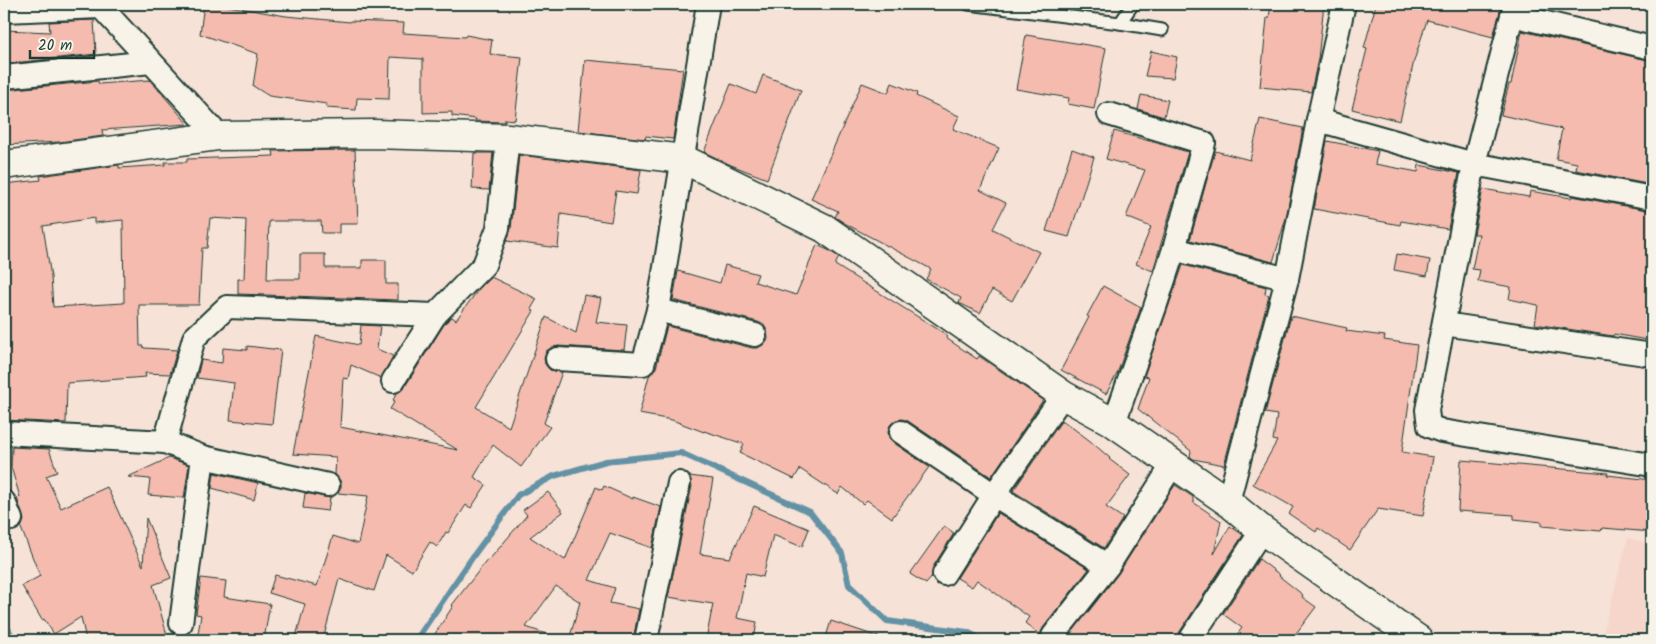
<svg xmlns="http://www.w3.org/2000/svg" width="1656" height="644" viewBox="0 0 1656 644" font-family="Kalam,sans-serif">
  <style>
    .built { fill: #f6d6cb }
    .lines { fill: none; stroke-linecap: round; stroke-linejoin: round }
    .stream { stroke: #6492a5; stroke-width: 6 }
    .building { fill: #f5bbae; stroke: #1f3d34; fill-rule: evenodd }
    .lane-casing { stroke: #1f3d34; stroke-width: 15 }
    .street-casing { stroke: #1f3d34; stroke-width: 26 }
    .secondary-casing { stroke: #1f3d34; stroke-width: 31 }
    .lane { stroke: #f7f3e8; stroke-width: 11 }
    .street { stroke: #f7f3e8; stroke-width: 22 }
    .secondary { stroke: #f7f3e8; stroke-width: 28 }
  </style>
  <rect width="100%" height="100%" fill="#f6e2d7"/>
  <filter id="ink" filterUnits="userSpaceOnUse"><feTurbulence type="fractalNoise" baseFrequency=".02" numOctaves="2"/><feDisplacementMap in="SourceGraphic" scale="10" xChannelSelector="R" yChannelSelector="G"/><feConvolveMatrix kernelMatrix="1 2 1 2 8 2 1 2 1" color-interpolation-filters="sRGB"/></filter>
  <g filter="url(#ink)">
    <polygon class="built" points="1628,538 1652,544 1652,640 1601,640"/>
    <g class="lines">
      <g class="stream">
        <polyline points="4,623 7,627 14,640"/>
        <polyline points="416,640 474,555 518,495 554,476 606,461 681,453 810,512 842,553 849,585 887,621 967,632 983,640"/>
      </g>
    </g>
    <g class="building">
      <polygon points="204,4 216,4 286,16 350,22 350,21 404,23 403,33 465,37 466,35 492,40 490,54 522,57 515,120 505,119 505,122 475,121 476,119 452,116 452,112 423,113 423,59 390,57 389,99 357,98 356,110 326,108 327,104 269,96 253,86 258,54 200,34"/>
      <polygon points="1271,4 1324,4 1318,59 1311,92 1260,87 1267,18 1269,18"/>
      <polygon points="1376,4 1502,4 1493,37 1427,20 1414,61 1400,121 1352,109 1367,49 1364,48"/>
      <polygon points="94,20 96,54 4,64 4,30 50,32 49,22"/>
      <polygon points="1522,31 1652,61 1652,185 1576,170 1577,163 1556,159 1562,129 1501,115 1509,84 1511,84"/>
      <polygon points="1026,35 1106,48 1094,109 1068,104 1069,98 1016,89"/>
      <polygon points="1151,51 1177,57 1173,78 1145,76"/>
      <polygon points="585,60 683,69 673,139 646,136 645,139 578,131"/>
      <polygon points="763,75 801,90 767,179 731,165 704,152 731,84 756,94"/>
      <polygon points="150,80 188,124 102,130 103,136 59,142 4,145 4,90 98,81 99,84"/>
      <polygon points="862,83 888,93 892,83 917,93 916,96 959,116 953,129 999,148 980,190 1006,203 993,229 1039,252 1012,301 992,290 980,313 959,303 961,298 926,279 931,269 846,224 835,217 838,211 811,199"/>
      <polygon points="1141,95 1168,100 1164,117 1138,109"/>
      <polygon points="1260,119 1303,128 1286,218 1273,262 1190,240 1215,151 1250,160"/>
      <polygon points="1114,131 1188,152 1153,271 1136,264 1151,227 1126,217 1145,170 1106,159"/>
      <polygon points="1327,141 1378,151 1375,164 1418,172 1419,165 1459,173 1448,229 1401,221 1400,225 1314,209"/>
      <polygon points="1072,149 1094,157 1069,237 1046,231"/>
      <path d="M 355,150 L 358,224 L 339,224 L 339,233 L 322,233 L 321,221 L 269,221 L 267,279 L 300,279 L 300,254 L 325,254 L 325,268 L 362,268 L 362,260 L 386,260 L 386,284 L 398,284 L 398,300 L 238,294 L 238,279 L 244,279 L 246,220 L 210,218 L 207,248 L 202,248 L 199,305 L 139,305 L 140,346 L 143,346 L 144,348 L 177,350 L 170,374 L 145,373 L 146,377 L 67,383 L 66,423 L 4,420 L 4,184 L 41,180 L 40,176 L 119,165 L 119,168 L 165,165 L 165,162 L 187,162 L 187,159 L 274,156 L 273,151 ZM 94,218 L 94,223 L 123,220 L 124,303 L 53,307 L 51,277 L 43,226 Z"/>
      <polygon points="474,153 493,153 489,190 472,189"/>
      <polygon points="519,155 641,170 637,194 616,191 611,222 561,214 558,248 507,241 511,229"/>
      <polygon points="1483,189 1529,197 1530,191 1571,198 1572,196 1652,211 1652,341 1614,334 1613,336 1535,324 1538,305 1509,299 1511,287 1478,281 1480,270 1472,269 1479,234 1474,234"/>
      <polygon points="817,245 828,250 839,257 835,265 947,335 946,338 977,359 979,356 1043,400 991,477 908,421 902,419 896,420 890,425 888,432 889,438 894,443 929,467 892,518 867,500 863,504 842,487 838,494 800,469 794,479 740,453 744,444 704,431 704,432 672,420 639,414 649,376 656,368 667,326 752,348 758,348 764,344 768,339 767,331 764,325 758,322 673,300 678,271 720,283 725,265 758,274 755,282 796,295"/>
      <polygon points="1397,254 1430,260 1427,276 1394,270"/>
      <polygon points="1183,265 1266,287 1265,294 1269,295 1224,465 1193,459 1190,456 1191,451 1138,409 1149,377 1144,376"/>
      <polygon points="491,277 537,299 531,309 534,311 476,407 509,427 546,317 576,333 584,295 601,298 596,322 627,325 624,350 558,346 551,348 546,351 544,358 545,364 550,370 562,372 544,423 550,427 521,467 493,445 474,477 486,485 471,508 466,505 448,533 446,532 437,547 430,542 412,571 386,555 374,591 339,579 323,640 295,640 305,604 269,593 275,575 317,586 333,536 358,544 368,496 338,493 341,487 341,482 335,474 336,457 293,454 316,336 359,345 361,325 380,326 377,349 393,356 381,378 351,365 348,379 343,378 340,427 458,450 390,409 395,401 393,400 397,393 404,388 445,323 452,317 456,320 478,290"/>
      <polygon points="1103,286 1141,307 1117,374 1106,394 1061,370 1089,317 1087,316"/>
      <polygon points="1291,316 1347,328 1346,331 1385,336 1384,340 1417,345 1402,452 1433,457 1423,516 1378,509 1350,550 1318,528 1316,532 1289,514 1293,507 1253,484 1277,441 1273,440 1277,415 1265,413"/>
      <polygon points="247,346 281,350 272,424 230,420 234,383 197,378 201,360 222,363 223,348 247,350"/>
      <polygon points="1062,420 1089,440 1110,458 1109,459 1130,475 1106,507 1123,518 1104,548 1013,491"/>
      <polygon points="12,447 49,449 57,472 46,476 61,508 107,487 143,566 146,518 171,578 153,585 167,635 148,640 86,640 81,617 54,634 44,619 42,620 22,586 40,576 21,528 24,520 17,498 20,497 11,467"/>
      <polygon points="169,458 189,465 184,498 148,495 150,479 128,477"/>
      <polygon points="1461,460 1608,473 1607,475 1652,480 1652,532 1602,528 1601,531 1542,526 1542,522 1514,519 1514,515 1458,511"/>
      <polygon points="214,473 258,483 254,500 212,488"/>
      <polygon points="689,476 713,479 700,554 730,558 754,506 809,529 802,547 773,535 763,577 746,573 737,618 757,622 754,640 706,640 713,604 668,597 692,486"/>
      <polygon points="1175,485 1193,497 1193,502 1221,521 1214,554 1230,526 1243,535 1179,633 1177,640 1066,640 1118,574"/>
      <polygon points="604,486 633,499 633,497 661,507 652,548 610,533 589,580 615,588 610,603 639,609 633,640 569,640 580,602 556,586 526,627 558,638 557,640 431,640 453,606 452,605 488,559 489,560 527,515 523,510 548,492 563,512 530,537 565,560 596,487 602,490"/>
      <polygon points="305,493 330,498 328,511 303,508"/>
      <polygon points="998,513 1089,569 1043,628 1040,635 1025,623 1029,617 977,580 972,587 957,578"/>
      <polygon points="944,526 954,533 933,567 932,577 926,584 910,574"/>
      <polygon points="1259,559 1280,575 1279,576 1303,595 1302,597 1316,607 1291,640 1233,640 1242,628 1223,614"/>
      <polygon points="201,578 226,581 224,597 270,604 264,640 197,640 201,615 196,614"/>
      <polygon points="831,621 879,637 879,640 825,640"/>
    </g>
    <g class="lines">
      <g class="lane-casing">
        <g id="lane">
          <polyline points="968,4 1120,23 1162,30"/>
          <polyline points="1120,23 1133,4"/>
        </g>
      </g>
      <g class="street-casing">
        <g id="street">
          <polyline points="1515,4 1474,164 1427,410 1429,426 1442,431 1652,465"/>
          <polyline points="4,11 101,7 219,136"/>
          <polyline points="1512,15 1652,48"/>
          <polyline points="4,77 151,62"/>
          <polyline points="1109,114 1204,143 1174,249 1155,307 1114,423"/>
          <polyline points="1318,120 1474,164 1652,198"/>
          <polyline points="1174,249 1287,279"/>
          <polyline points="658,310 755,335"/>
          <polyline points="1444,324 1652,355"/>
          <polyline points="557,359 643,364 658,310 708,4"/>
          <polyline points="393,381 435,315 484,265 498,228 508,138"/>
          <polyline points="901,432 994,495 1108,566"/>
          <polyline points="4,433 165,442 203,457 328,485"/>
          <polyline points="165,442 194,338 227,307 435,315"/>
          <polyline points="4,502 11,519"/>
          <polyline points="1228,502 1287,279 1318,120 1344,4"/>
          <polyline points="944,574 994,495 1063,395"/>
          <polyline points="181,623 203,457"/>
          <polyline points="1053,636 1108,566 1173,464"/>
          <polyline points="646,640 679,483"/>
          <polyline points="1190,640 1262,530"/>
        </g>
      </g>
      <g class="secondary-casing">
        <polyline id="secondary" points="4,165 219,136 373,134 508,138 683,159 824,228 1063,395 1114,423 1228,502 1262,530 1419,640"/>
      </g>
      <use href="#lane" class="lane"/>
      <use href="#street" class="street"/>
      <use href="#secondary" class="secondary"/>
    </g>
  </g>
  <rect width="1656" height="644" fill="none" stroke="#f7f3e8" stroke-width="20"/>
  <rect x="10" y="10" width="1636" height="624" fill="none" stroke="#1f3d34" stroke-width="2" filter="url(#ink)"/>
  <path d="M30 50v8h64v-8" fill="none" stroke="#1f3d34" stroke-width="2.5"/>
  <text x="38" y="50" font-size="15" fill="#1f3d34" stroke="#f7f3e8" stroke-width="4" paint-order="stroke">20 m</text>
</svg>
